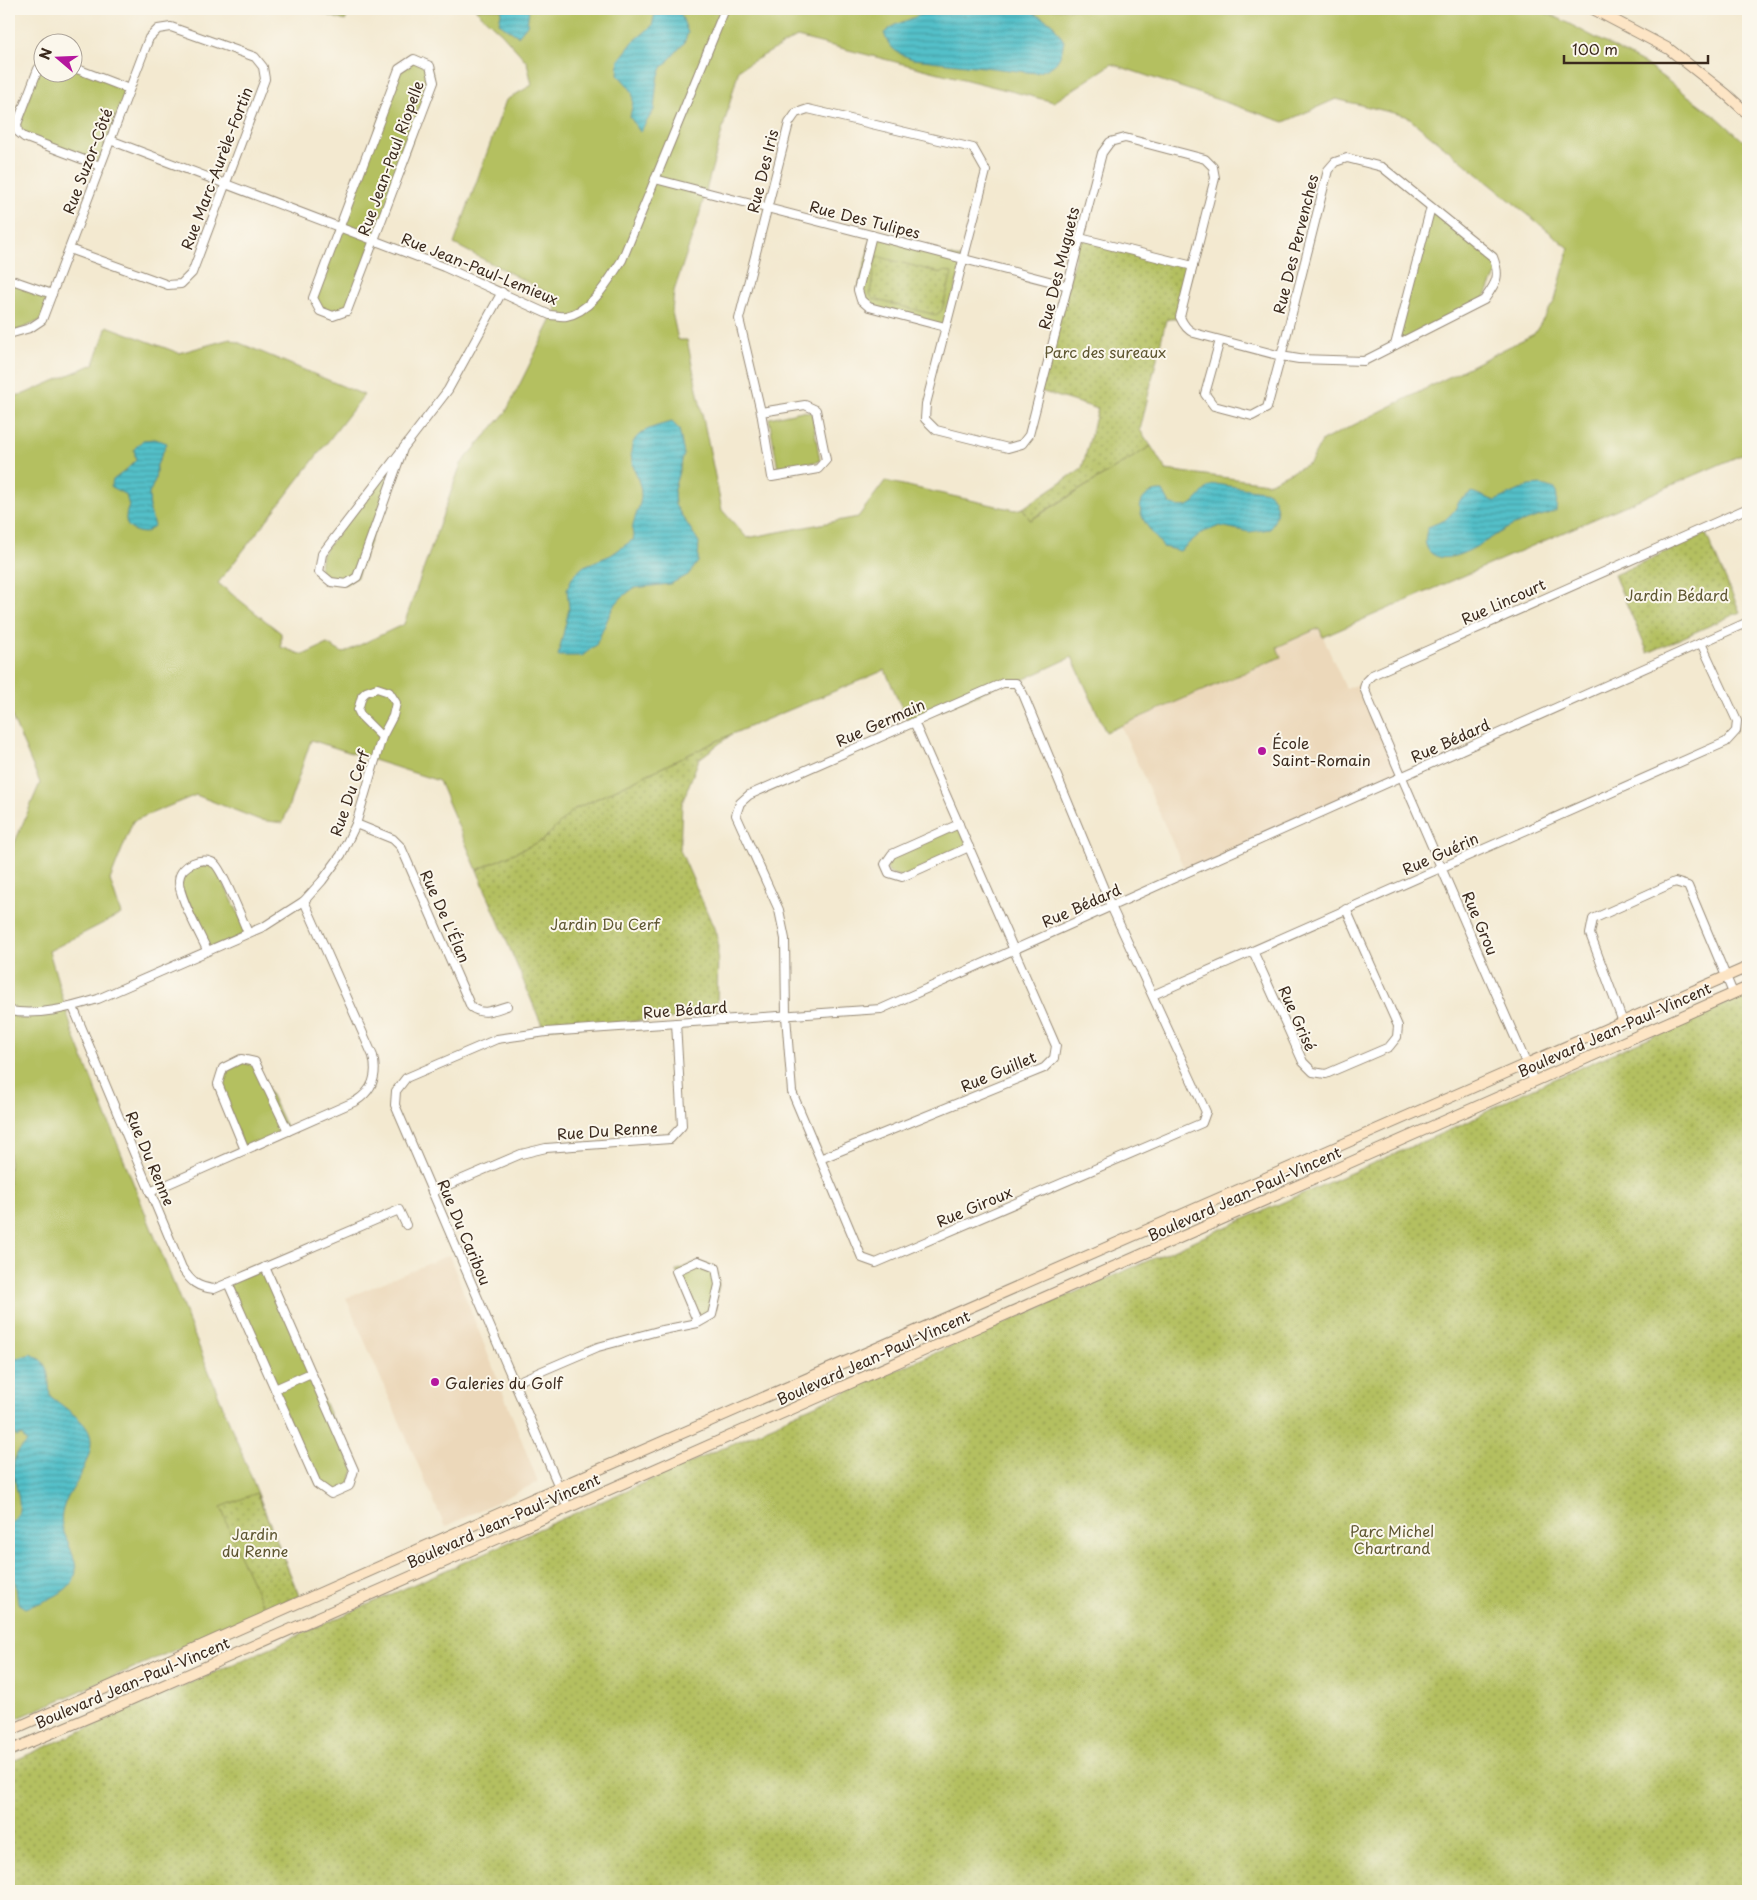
<svg xmlns="http://www.w3.org/2000/svg" width="1757" height="1900" viewBox="0 0 1757 1900" font-family="'Playpen Sans',sans-serif">
  <style>
    .built { fill: #ecd8ba }
    .green { fill: #b4c061; stroke: #787540; fill-rule: evenodd }
    .park { fill: url(#park-dots); stroke: #787540 }
    .water { fill: url(#water-rules); stroke: #477574 }
    .lines { fill: none; stroke-linecap: round; stroke-linejoin: round }
    .street-casing { stroke: #978a77; stroke-width: 10 }
    .secondary-casing { stroke: #978a77; stroke-width: 12 }
    .street { stroke: #fff; stroke-width: 8 }
    .secondary { stroke: #fde5c5; stroke-width: 10 }
    .poi-dot { fill: #b5179e; stroke: #fbf7ec; stroke-width: 2 }
    .labels { text-anchor: middle; dominant-baseline: central; stroke-width: 4; stroke-linejoin: round; paint-order: stroke }
    .street-label { font-size: 15px; fill: #3b2a1e; stroke: #fbf7ec }
    .park-label { font-size: 15px; fill: #5f5732; stroke: #fbf7ec }
    .poi-label { font-size: 15px; fill: #3b2a1e; stroke: #fbf7ec; text-anchor: start }
  </style>
  <defs>
    <pattern id="park-dots" width="8" height="8" patternUnits="userSpaceOnUse" patternTransform="scale(1.25)"><rect width="8" height="8" fill="#b4c061"/><path d="M2 2h.1M6 6h.1" fill="none" stroke="#949c4f" stroke-width="1.8" stroke-linecap="round"/></pattern>
    <pattern id="water-rules" width="6" height="5" patternUnits="userSpaceOnUse" patternTransform="scale(1.25)"><rect width="6" height="5" fill="#53c0c9"/><path d="M0 2.5h6" fill="none" stroke="#469ca3"/></pattern>
  </defs>
  <rect width="100%" height="100%" fill="#fbf7ec"/>
  <filter id="ink" filterUnits="userSpaceOnUse"><feTurbulence type="fractalNoise" baseFrequency=".02" numOctaves="2"/><feDisplacementMap in="SourceGraphic" scale="10" xChannelSelector="R" yChannelSelector="G"/><feConvolveMatrix kernelMatrix="1 2 1 2 8 2 1 2 1" color-interpolation-filters="sRGB"/></filter>
  <filter id="wash" filterUnits="userSpaceOnUse"><feTurbulence type="fractalNoise" baseFrequency=".0096" numOctaves="4" result="noise"/><feDisplacementMap in="SourceGraphic" scale="20" xChannelSelector="R" yChannelSelector="G"/><feGaussianBlur stdDeviation="1.12" result="paint"/><feColorMatrix in="noise" values="0 0 0 0 0 0 0 0 0 0 0 0 0 0 0 0 0 1.4 0 .05"/><feComposite in="paint" operator="in"/></filter>
  <g filter="url(#wash)">
    <rect width="100%" height="100%" fill="#f3e9d0"/>
    <g class="built">
      <polygon points="1319,628 1346,689 1366,681 1364,688 1403,776 1186,873 1121,726 1280,657 1276,647"/>
      <polygon points="449,1255 538,1482 445,1527 346,1298"/>
    </g>
    <g class="green">
      <polygon points="310,9 351,9 345,21"/>
      <path d="M 475,9 L 1536,9 L 1560,19 L 1645,64 L 1718,118 L 1748,145 L 1748,452 L 1323,637 L 1319,628 L 1277,647 L 1281,657 L 1106,732 L 1072,657 L 1016,683 L 1003,683 L 909,724 L 885,670 L 732,734 L 573,810 L 543,840 L 477,870 L 439,781 L 311,740 L 283,823 L 260,820 L 196,795 L 133,821 L 110,880 L 121,914 L 49,951 L 73,1033 L 299,1596 L 9,1722 L 9,856 L 40,783 L 9,710 L 9,397 L 24,394 L 94,364 L 107,326 L 179,353 L 230,339 L 364,395 L 218,583 L 281,633 L 281,647 L 303,655 L 327,644 L 343,653 L 404,624 L 461,464 L 506,412 L 557,309 L 550,294 L 454,244 L 506,100 L 532,85 L 527,62 L 502,34 ZM 797,37 L 1054,102 L 1112,64 L 1284,122 L 1336,99 L 1406,116 L 1569,248 L 1555,300 L 1534,334 L 1322,441 L 1310,463 L 1268,483 L 1166,470 L 1151,446 L 1031,520 L 1023,508 L 1015,510 L 885,481 L 858,517 L 747,538 L 722,510 L 687,340 L 678,340 L 672,312 L 674,291 L 699,216 L 739,69 Z"/>
      <polygon points="414,59 430,66 434,82 347,311 333,316 320,311 313,298 399,69"/>
      <polygon points="42,64 42,72 72,72 73,67 129,89 100,166 18,132 38,69"/>
      <polygon points="1431,207 1493,257 1498,270 1484,300 1395,345"/>
      <polygon points="872,235 963,259 945,327 869,307 858,290"/>
      <polygon points="9,279 52,294 42,320 9,334"/>
      <polygon points="802,411 812,413 820,461 778,469 769,418"/>
      <polygon points="403,449 357,577 346,584 331,582 319,572 322,554"/>
      <polygon points="959,824 969,847 902,877 889,873 885,864 892,854"/>
      <polygon points="201,860 214,863 248,933 207,950 180,890 186,867"/>
      <polygon points="241,1059 255,1062 288,1131 245,1150 218,1084 223,1068"/>
      <polygon points="698,1261 716,1268 719,1285 712,1315 698,1323 676,1271"/>
      <polygon points="265,1267 354,1470 349,1486 331,1494 317,1484 228,1283"/>
    </g>
    <g class="park">
      <polygon points="1080,238 1193,266 1180,317 1166,320 1140,430 1151,446 1030,520 1023,508 1082,468 1098,409 1040,391"/>
      <polygon points="876,256 940,273 946,271 952,273 942,310 936,315 873,299 870,294"/>
      <polygon points="1706,534 1740,612 1648,653 1614,575"/>
      <polygon points="732,734 699,759 682,803 680,850 714,928 718,941 717,1015 543,1028 477,870 543,840 573,810"/>
      <polygon points="1748,994 1748,1891 9,1891 9,1763 777,1424 783,1419 1468,1122 1509,1099"/>
      <polygon points="257,1493 299,1596 265,1610 236,1548 221,1507"/>
    </g>
    <g class="water">
      <polygon points="502,9 529,9 527,25 518,36 499,23"/>
      <path d="M 656,9 L 679,9 L 688,33 L 684,43 L 662,68 L 657,80 L 654,110 L 640,132 L 630,117 C 635,92 635,93 618,75 L 619,60 L 633,42 L 652,26 Z"/>
      <path d="M 929,9 L 1031,9 L 1034,13 L 1052,23 L 1064,41 C 1060,62 1057,66 1036,73 L 913,59 C 898,54 889,49 884,33 L 895,25 L 923,14 Z"/>
      <path d="M 672,422 L 679,429 L 684,454 L 674,489 L 675,505 L 699,542 L 698,562 L 688,575 L 670,584 L 634,588 L 622,597 L 613,607 L 596,645 L 582,656 L 558,656 L 569,609 L 567,589 L 573,576 L 584,566 L 611,555 L 634,539 C 628,524 641,510 641,495 C 641,484 636,476 633,465 C 624,434 648,428 672,422 Z"/>
      <path d="M 155,439 L 167,443 L 157,465 L 155,480 L 149,494 L 150,511 L 154,526 L 145,533 C 127,532 122,522 129,506 L 126,495 L 111,487 L 113,480 L 126,470 L 136,460 L 134,449 L 143,440 Z"/>
      <path d="M 1216,484 L 1269,492 C 1280,506 1278,515 1270,529 L 1249,532 L 1220,526 L 1201,533 L 1180,551 L 1163,547 C 1157,538 1146,527 1142,516 C 1136,500 1148,490 1163,491 L 1170,504 C 1199,515 1196,489 1216,484 Z"/>
      <path d="M 1542,485 L 1555,489 L 1557,497 L 1556,511 C 1542,516 1526,520 1512,526 C 1492,535 1451,570 1431,553 C 1423,546 1425,536 1428,527 L 1445,520 L 1454,511 L 1460,500 L 1472,492 L 1495,501 L 1529,486 Z"/>
      <path d="M 31,1354 C 51,1363 48,1377 50,1396 C 94,1430 103,1432 75,1485 C 71,1492 65,1501 63,1509 C 59,1521 63,1531 68,1542 C 71,1551 76,1561 76,1571 C 75,1592 42,1602 26,1608 L 18,1603 C 16,1591 16,1576 9,1567 L 9,1525 C 11,1523 15,1520 17,1517 C 26,1496 4,1474 18,1452 C 20,1449 24,1446 27,1443 L 22,1435 L 16,1437 L 9,1414 L 9,1363 L 15,1359 Z"/>
    </g>
  </g>
  <g filter="url(#ink)">
    <g class="lines">
      <g class="street-casing">
        <g id="street">
          <polygon points="414,59 430,66 434,82 347,311 333,316 320,311 313,298 399,69"/>
          <polyline points="42,64 38,69 17,124 18,132 24,137 100,166"/>
          <polyline points="72,67 129,89"/>
          <path d="M 110,140 L 444,267 L 550,315 C 555,315 561,317 566,316 C 592,311 608,281 622,260 L 725,9"/>
          <polyline points="655,179 1068,286"/>
          <polyline points="872,235 858,290 861,300 869,307 945,327"/>
          <polyline points="1080,238 1193,266"/>
          <polyline points="9,279 52,294"/>
          <polyline points="9,334 30,328 42,320 149,38 158,29 171,27 255,57 263,67 265,79 192,273 181,284 168,285 69,249"/>
          <polyline points="1395,345 1431,207"/>
          <path d="M 761,412 L 805,405 L 816,410 L 826,460 L 818,469 L 772,477 L 761,412 L 739,319 L 789,123 L 796,113 L 808,109 L 973,148 L 986,171 L 926,404 L 925,419 L 936,430 L 1008,448 L 1022,444 L 1029,435 L 1102,153 L 1110,142 L 1125,138 L 1205,159 L 1213,167 L 1215,178 L 1180,317 C 1183,324 1187,330 1194,333 L 1281,356 L 1299,359 L 1364,361 L 1484,300 C 1496,283 1501,277 1493,257 L 1382,167 L 1347,158 L 1335,162 L 1328,170 L 1285,341 L 1267,408 L 1252,416 L 1214,406 L 1205,394 L 1220,340"/>
          <polyline points="403,449 357,577 346,584 331,582 319,572 322,554 448,390 502,292"/>
          <polygon points="1003,683 1016,683 1023,694 1111,906 1206,1112 1202,1123 876,1263 862,1258 792,1092 786,1016 785,939 779,910 736,815 740,803 749,795"/>
          <path d="M 356,824 L 393,839 L 401,847 L 471,1007 C 483,1016 494,1010 507,1006"/>
          <polyline points="959,824 892,854 885,864 889,873 902,877 969,847"/>
          <path d="M 207,950 C 200,934 178,896 179,880 C 180,865 203,855 215,864 C 224,873 242,919 248,933"/>
          <polyline points="1253,951 1303,1062 1313,1072 1326,1074 1389,1047 1397,1037 1398,1026 1346,909"/>
          <polyline points="1153,995 1726,742 1736,731 1737,721 1701,643"/>
          <path d="M 73,1007 L 182,1268 C 191,1282 197,1287 214,1289 L 399,1210 L 406,1225"/>
          <path d="M 9,1011 C 39,1016 69,1008 98,999 L 265,926 L 304,901 L 322,881 L 341,855 L 356,824 L 382,737 L 393,716 L 396,703 L 389,692 L 377,688 L 366,692 L 362,696 L 358,710 L 361,716 L 382,737"/>
          <polyline points="1623,1022 1590,934 1593,919 1675,882 1688,886 1733,993"/>
          <polyline points="1534,1081 1374,713 1364,688 1366,681 1372,675 1748,508"/>
          <polyline points="245,1150 218,1084 223,1068 241,1059 255,1062 288,1131"/>
          <polyline points="820,1159 1044,1068 1054,1058 1056,1046 914,722"/>
          <path d="M 150,1192 L 356,1101 C 373,1090 378,1076 373,1056 L 304,901"/>
          <polyline points="432,1192 521,1154 546,1148 670,1139 682,1126 676,1023"/>
          <polyline points="228,1283 317,1484 331,1494 349,1486 354,1470 265,1267"/>
          <polyline points="514,1383 598,1347 658,1331 698,1323 712,1315 719,1285 716,1268 698,1261 676,1271 698,1323"/>
          <polyline points="275,1389 311,1373"/>
          <polyline points="568,1508 395,1105 396,1091 406,1078 497,1039 546,1032 881,1009 1748,622"/>
        </g>
      </g>
      <g class="secondary-casing">
        <g id="secondary">
          <polyline points="1593,9 1669,49 1726,94 1748,114"/>
          <polyline points="9,1731 559,1487 1748,967"/>
          <polyline points="9,1751 116,1706 549,1516 1748,987"/>
        </g>
      </g>
      <use href="#street" class="street"/>
      <use href="#secondary" class="secondary"/>
    </g>
  </g>
  <g class="poi-dot">
    <circle cx="1262" cy="751" r="5"/>
    <circle cx="435" cy="1382" r="5"/>
  </g>
  <g class="labels">
    <g class="street-label">
      <text transform="translate(390 158) rotate(-70)">Rue Jean-Paul Riopelle</text>
      <text transform="translate(87 161) rotate(-69)">Rue Suzor-Côté</text>
      <text transform="translate(216 168) rotate(-69)">Rue Marc-Aurèle-Fortin</text>
      <text transform="translate(762 171) rotate(-76)">Rue Des Iris</text>
      <text transform="translate(865 219) rotate(14)">Rue Des Tulipes</text>
      <text transform="translate(1295 244) rotate(-76)">Rue Des Pervenches</text>
      <text transform="translate(480 268) rotate(22)">Rue Jean-Paul-Lemieux</text>
      <text transform="translate(1058 268) rotate(-76)">Rue Des Muguets</text>
      <text transform="translate(1503 601) rotate(-24)">Rue Lincourt</text>
      <text transform="translate(880 722) rotate(-24)">Rue Germain</text>
      <text transform="translate(1450 740) rotate(-24)">Rue Bédard</text>
      <text transform="translate(349 793) rotate(-71)">Rue Du Cerf</text>
      <text transform="translate(1440 853) rotate(-24)">Rue Guérin</text>
      <text transform="translate(1081 905) rotate(-24)">Rue Bédard</text>
      <text transform="translate(446 916) rotate(66)">Rue De L'Élan</text>
      <text transform="translate(1481 923) rotate(67)">Rue Grou</text>
      <text transform="translate(685 1009) rotate(-4)">Rue Bédard</text>
      <text transform="translate(1298 1018) rotate(66)">Rue Grisé</text>
      <text transform="translate(1614 1029) rotate(-24)">Boulevard Jean-Paul-Vincent</text>
      <text transform="translate(998 1071) rotate(-23)">Rue Guillet</text>
      <text transform="translate(607 1130) rotate(-4)">Rue Du Renne</text>
      <text transform="translate(151 1158) rotate(67)">Rue Du Renne</text>
      <text transform="translate(1244 1193) rotate(-24)">Boulevard Jean-Paul-Vincent</text>
      <text transform="translate(974 1206) rotate(-23)">Rue Giroux</text>
      <text transform="translate(465 1232) rotate(67)">Rue Du Caribou</text>
      <text transform="translate(873 1357) rotate(-24)">Boulevard Jean-Paul-Vincent</text>
      <text transform="translate(503 1520) rotate(-24)">Boulevard Jean-Paul-Vincent</text>
      <text transform="translate(132 1682) rotate(-23)">Boulevard Jean-Paul-Vincent</text>
    </g>
    <g class="park-label">
      <text x="1105" y="351">Parc des sureaux</text>
      <text x="1677" y="594">Jardin Bédard</text>
      <text x="605" y="923">Jardin Du Cerf</text>
      <text x="1392" y="1530">Parc Michel<tspan x="1392" dy="17">Chartrand</tspan></text>
      <text x="255" y="1533">Jardin<tspan x="255" dy="17">du Renne</tspan></text>
    </g>
    <g class="poi-label">
      <text x="1272" y="742">École<tspan x="1272" dy="17">Saint-Romain</tspan></text>
      <text x="445" y="1382">Galeries du Golf</text>
    </g>
  </g>
  <rect width="1757" height="1900" fill="none" stroke="#fbf7ec" stroke-width="30"/>
  <g transform="translate(58 58) rotate(289)"><circle r="24" fill="#fbf7ec" stroke="#aea59a"/>
  <path d="M0-4L9 19L0 12L-9 19Z" fill="#b5179e"/>
  <text y="-8" font-size="14" font-weight="bold" text-anchor="middle" fill="#3b2a1e">N</text>
  </g>
  <path d="M1564 55v8h144v-8" fill="none" stroke="#3b2a1e" stroke-width="2.5"/>
  <text x="1572" y="55" font-size="15" fill="#3b2a1e" stroke="#fbf7ec" stroke-width="4" paint-order="stroke">100 m</text>
</svg>
